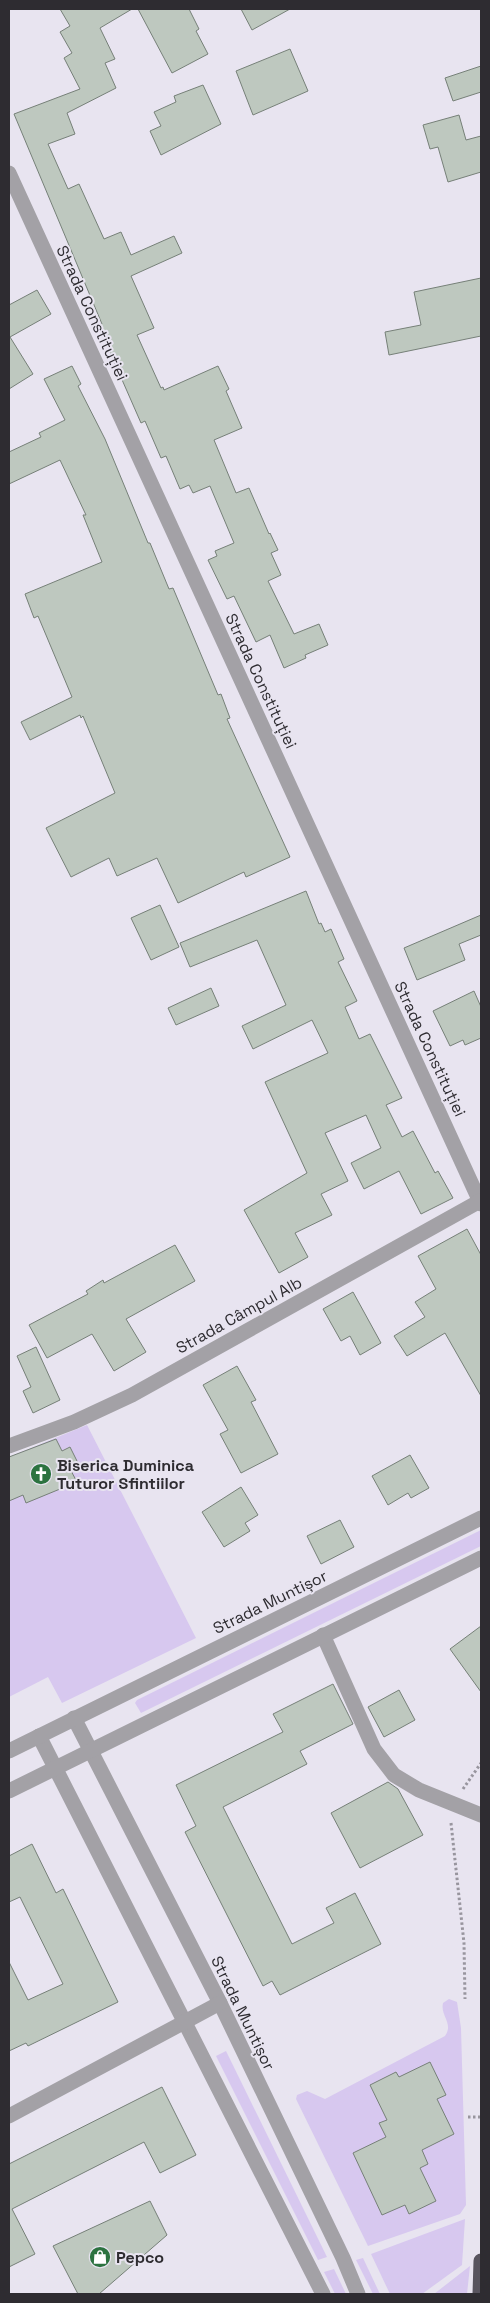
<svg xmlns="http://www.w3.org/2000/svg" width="490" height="2303" viewBox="0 0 490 2303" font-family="'Space Grotesk',sans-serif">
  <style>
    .green { fill: #d7c8ef }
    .building { fill: #bec8bf; stroke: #768078 }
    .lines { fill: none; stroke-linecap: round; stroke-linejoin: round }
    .path { stroke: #98959e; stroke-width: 3; stroke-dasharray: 2.5 2.5; stroke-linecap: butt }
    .minor { stroke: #a3a1a6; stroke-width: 15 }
    .highway { stroke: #58545e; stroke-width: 15 }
    .labels { text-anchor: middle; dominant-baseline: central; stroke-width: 4; stroke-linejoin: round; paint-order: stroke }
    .street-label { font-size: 16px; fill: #2e2c31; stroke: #e8e4f0 }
    .poi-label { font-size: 16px; font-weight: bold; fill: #2e2c31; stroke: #e8e4f0; text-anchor: start }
  </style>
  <rect width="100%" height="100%" fill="#e8e4f0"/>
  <g class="green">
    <polygon points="87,1425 196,1638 62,1703 48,1677 9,1697 9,1467 12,1465 9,1457"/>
    <polygon points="481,1530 481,1546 141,1713 135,1703 137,1700"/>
    <path d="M 449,1999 L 457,2002 L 461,2028 L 466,2205 L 460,2214 L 368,2246 L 296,2099 L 297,2095 L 307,2091 L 325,2099 L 445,2036 C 454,2023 440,2016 443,2003 Z"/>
    <polygon points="226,2051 327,2257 318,2260 216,2056"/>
    <polygon points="465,2219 462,2265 422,2294 390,2294 371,2254"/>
    <polygon points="363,2258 380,2294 373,2294 356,2260"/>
    <polygon points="470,2266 467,2294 434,2294"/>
    <polygon points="334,2269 346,2294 335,2294 324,2272"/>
  </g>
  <g class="building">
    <polygon points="60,9 132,9 100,28 115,59 105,63 116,88 67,113 75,134 48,144 68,189 79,184 104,239 121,232 131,255 174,236 182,253 131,276 154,328 137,335 161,388 163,387 164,390 218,366 229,389 226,391 242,428 214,440 236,493 249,488 269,534 270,533 278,550 271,553 281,575 268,581 294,634 319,624 328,645 305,655 306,658 284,668 270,635 256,642 234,596 227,599 208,560 217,556 215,551 234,543 210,486 193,493 189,485 180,489 166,456 161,458 145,421 141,423 98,325 102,324 14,114 80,89 64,58 72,53 60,32 70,26"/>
    <polygon points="138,9 189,9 199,29 196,31 208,54 172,73"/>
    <polygon points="241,9 290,9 252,30"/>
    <polygon points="290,49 308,91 253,115 236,71"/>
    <polygon points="481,66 481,92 453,101 445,78"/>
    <polygon points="203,85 221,124 161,155 150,131 161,126 154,112 176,102 174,96"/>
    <polygon points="459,115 466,140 481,136 481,172 448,182 438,147 430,149 423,125"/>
    <polygon points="481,278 481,336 389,355 385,332 421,325 414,292"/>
    <polygon points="37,290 51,314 10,337 33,374 9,389 9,305"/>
    <polygon points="72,366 81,384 78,386 105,439 148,543 150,543 169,589 173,588 218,695 221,694 230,718 227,719 290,857 246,877 244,872 178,903 157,858 117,876 109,858 71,877 46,828 115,793 83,716 81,718 80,715 30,740 21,722 72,697 38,616 34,618 25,594 102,562 83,515 86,515 60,460 9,484 9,452 41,437 39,433 65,420 44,379"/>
    <polygon points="306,891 319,924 321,923 325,932 331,929 344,959 338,962 357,1001 345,1007 359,1039 370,1034 402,1098 386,1105 402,1137 413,1131 435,1173 438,1171 453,1198 421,1214 399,1171 364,1189 351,1163 381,1148 366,1115 325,1133 348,1181 321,1194 332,1215 295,1233 308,1257 279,1273 244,1210 307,1173 265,1082 328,1053 312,1020 253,1049 242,1026 286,1005 257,940 190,967 180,943"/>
    <polygon points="160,905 179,947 151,960 131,918"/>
    <polygon points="481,915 481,935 459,944 465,960 417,980 404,948"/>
    <polygon points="211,988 219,1006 176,1025 168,1008"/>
    <polygon points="474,991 481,1007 481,1038 465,1045 463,1040 450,1046 433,1011"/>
    <polygon points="467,1229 481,1255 481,1396 445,1333 407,1356 394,1336 425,1317 415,1302 436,1289 418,1256"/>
    <polygon points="175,1245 195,1281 126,1319 146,1352 114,1371 92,1334 47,1358 29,1325 88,1294 86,1291 103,1280 104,1283"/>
    <polygon points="353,1292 381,1343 360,1355 350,1336 341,1341 323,1309"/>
    <polygon points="36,1347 60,1400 33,1413 23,1391 31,1387 17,1356"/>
    <polygon points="237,1366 256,1400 251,1402 278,1454 241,1473 220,1434 228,1430 203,1385"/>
    <polygon points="56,1439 62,1451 70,1447 78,1463 69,1467 77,1482 26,1503 23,1495 9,1501 9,1457"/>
    <polygon points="410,1455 429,1488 411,1498 408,1493 388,1505 372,1476"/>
    <polygon points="241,1487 258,1515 245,1523 250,1531 224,1547 202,1512"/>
    <polygon points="340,1520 354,1547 321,1564 307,1536"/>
    <polygon points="481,1626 481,1692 450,1649"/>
    <polygon points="333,1684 353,1724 300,1751 307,1764 223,1807 292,1944 334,1923 326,1908 355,1893 381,1944 280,1995 272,1981 263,1986 185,1832 196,1826 176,1785 283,1732 273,1714"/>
    <polygon points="399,1690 415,1720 384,1737 368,1707"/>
    <polygon points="388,1782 398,1789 423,1835 360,1868 331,1813"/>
    <polygon points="32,1844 56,1893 63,1889 118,2002 28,2046 26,2043 9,2051 9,1962 28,2000 63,1984 20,1897 9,1902 9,1856"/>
    <polygon points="430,2062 446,2095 437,2099 454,2134 422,2150 428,2164 420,2168 436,2201 409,2214 405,2205 382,2215 353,2153 386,2137 379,2123 387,2120 370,2085 396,2072 399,2077"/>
    <polygon points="162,2087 196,2155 160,2173 144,2142 12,2209 35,2254 9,2267 9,2164"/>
    <polygon points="150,2201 167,2235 99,2294 78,2294 53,2246"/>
  </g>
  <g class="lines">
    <g class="path">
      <polyline points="463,1789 481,1763"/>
      <polyline points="451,1823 464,1943 465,1999"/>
      <polyline points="468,2117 481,2117"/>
    </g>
    <g class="minor">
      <polyline points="9,173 481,1204"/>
      <polyline points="9,1446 74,1422 132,1395 480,1201"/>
      <polyline points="323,1635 374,1749 394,1775 419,1790 481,1815"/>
      <polyline points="74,1718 220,2003 343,2258 358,2294"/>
      <polyline points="39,1736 323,2294"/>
      <polyline points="9,1751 481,1518"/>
      <polyline points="9,1791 481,1558"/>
      <polyline points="9,2116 220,2003"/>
    </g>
    <polyline class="highway" points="480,2294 481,2261"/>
  </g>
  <defs>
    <g id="church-disc" transform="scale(1.125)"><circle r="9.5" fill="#2c7340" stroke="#e8e4f0"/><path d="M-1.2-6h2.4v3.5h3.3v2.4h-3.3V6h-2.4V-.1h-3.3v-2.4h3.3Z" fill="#fff"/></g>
    <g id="shop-disc" transform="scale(1.125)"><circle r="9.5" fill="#2c7340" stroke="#e8e4f0"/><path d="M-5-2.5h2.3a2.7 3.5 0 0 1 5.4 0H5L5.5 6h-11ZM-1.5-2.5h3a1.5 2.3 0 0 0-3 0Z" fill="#fff"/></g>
  </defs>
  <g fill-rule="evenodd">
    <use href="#church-disc" x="41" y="1474"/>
    <use href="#shop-disc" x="100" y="2257"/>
  </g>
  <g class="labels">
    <g class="street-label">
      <text transform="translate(92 313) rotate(65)">Strada Constituției</text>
      <text transform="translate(261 681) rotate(65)">Strada Constituției</text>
      <text transform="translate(430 1049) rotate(65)">Strada Constituției</text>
      <text transform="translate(239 1315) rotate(-29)">Strada Câmpul Alb</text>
      <text transform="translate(270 1602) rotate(-26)">Strada Muntișor</text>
      <text transform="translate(243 2013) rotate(64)">Strada Muntișor</text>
    </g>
    <g class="poi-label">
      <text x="57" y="1465">Biserica Duminica<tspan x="57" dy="18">Tuturor Sfintiilor</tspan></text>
      <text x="116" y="2257">Pepco</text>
    </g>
  </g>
  <rect width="490" height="2303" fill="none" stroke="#2e2c31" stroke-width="20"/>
</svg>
